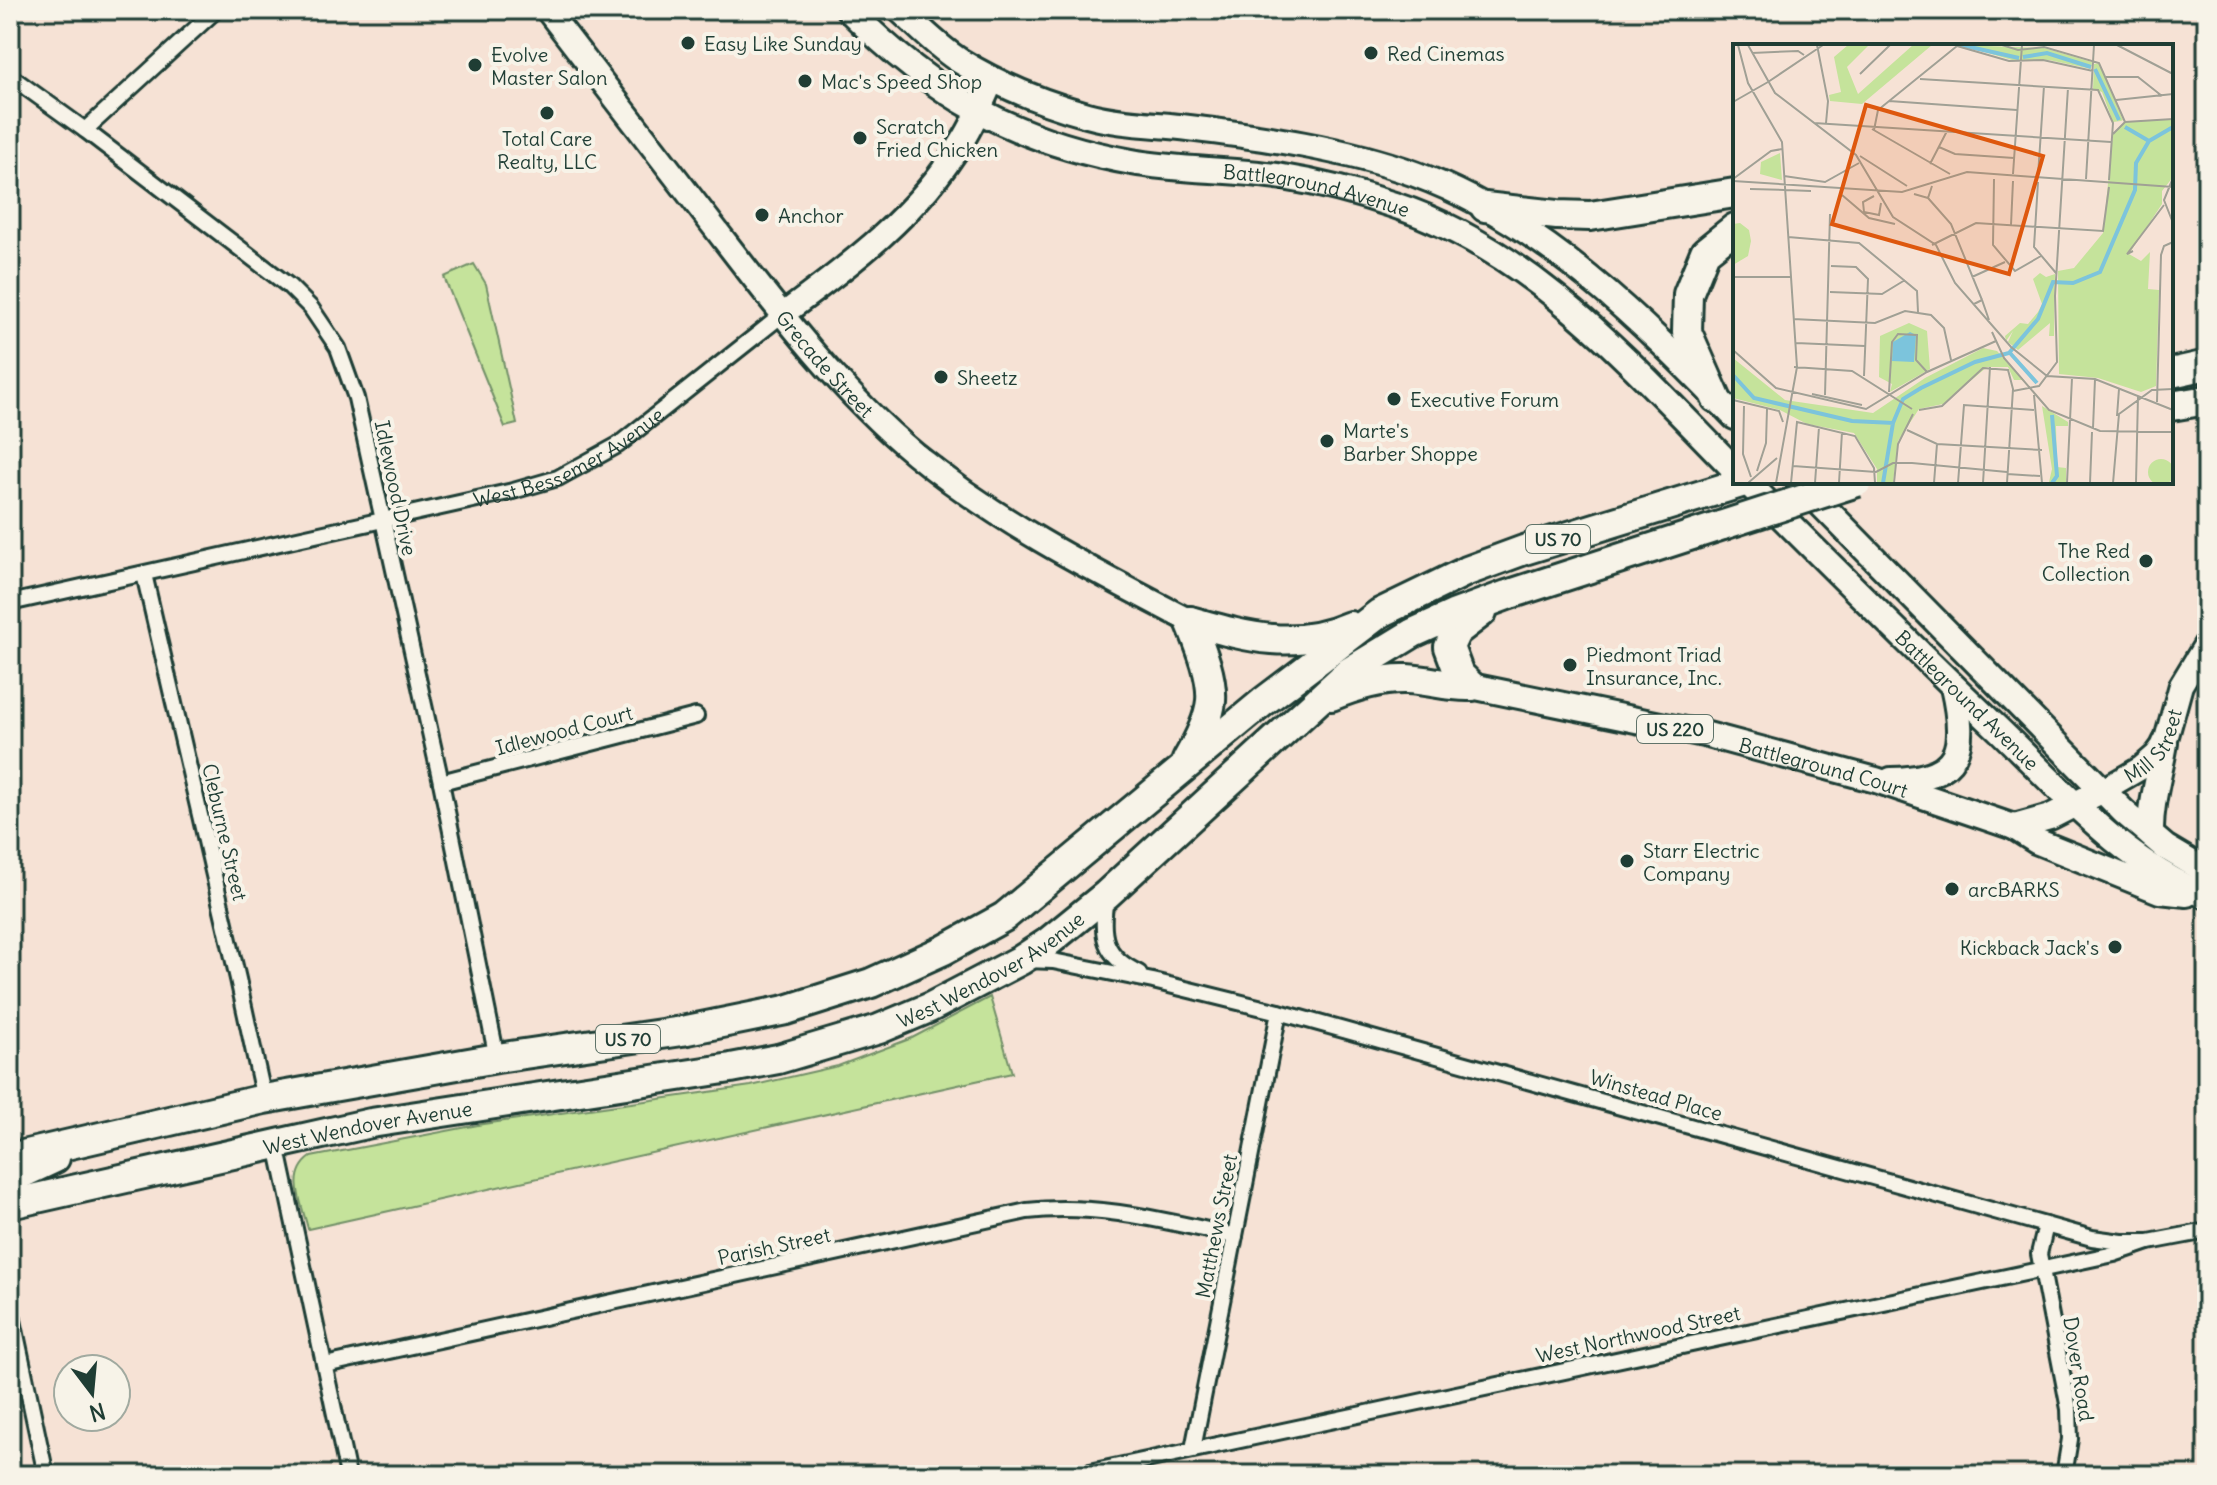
<svg xmlns="http://www.w3.org/2000/svg" width="2217" height="1485" viewBox="0 0 2217 1485" font-family="Delius,sans-serif">
  <style>
    .green { fill: #c5e39b; stroke: #729068; stroke-width: 2 }
    .lines { fill: none; stroke-linecap: round; stroke-linejoin: round }
    .street-casing { stroke: #1f3d34; stroke-width: 20 }
    .secondary-casing { stroke: #1f3d34; stroke-width: 28 }
    .primary-casing { stroke: #1f3d34; stroke-width: 30 }
    .highway-casing { stroke: #1f3d34; stroke-width: 34 }
    .street { stroke: #f7f3e8; stroke-width: 14 }
    .secondary { stroke: #f7f3e8; stroke-width: 22 }
    .primary { stroke: #f7f3e8; stroke-width: 24 }
    .highway { stroke: #f7f3e8; stroke-width: 28 }
    .highway-bridge-casing { stroke: #1f3d34; stroke-width: 34; stroke-linecap: butt }
    .highway-bridge { stroke: #f7f3e8; stroke-width: 28 }
    .poi-dot { fill: #1f3d34; stroke: #f7f3e8; stroke-width: 3 }
    .labels { text-anchor: middle; dominant-baseline: central; stroke-width: 8; stroke-linejoin: round; paint-order: stroke }
    .shield { fill: #f7f3e8; stroke: #60746a; stroke-width: 2 }
    .shield-label { font-size: 18px; font-weight: bold; fill: #1f3d34 }
    .poi-label { font-size: 20px; fill: #1f3d34; stroke: #f7f3e8; text-anchor: start }
    .street-label { font-size: 20px; fill: #1f3d34; stroke: #f7f3e8 }
    .inset-river { fill: none; stroke: #7cc4dc; stroke-width: 4 }
    .inset-road { fill: none; stroke: #a0a095; stroke-width: 2 }
    .view { fill: #de580e; fill-opacity: 0.15; stroke: #de580e; stroke-width: 4 }
    .inset-edge { fill: none; stroke: #1f3d34; stroke-width: 4 }
  </style>
  <rect width="100%" height="100%" fill="#f6e2d5"/>
  <filter id="ink" filterUnits="userSpaceOnUse"><feTurbulence type="fractalNoise" baseFrequency=".0125" numOctaves="2"/><feDisplacementMap in="SourceGraphic" scale="16" xChannelSelector="R" yChannelSelector="G"/><feConvolveMatrix kernelMatrix="1 2 1 2 8 2 1 2 1" color-interpolation-filters="sRGB"/></filter>
  <g filter="url(#ink)">
    <g class="green">
      <polygon points="474,264 486,284 517,424 505,427 444,277"/>
      <path d="M 990,997 L 1012,1073 L 308,1229 C 302,1203 286,1175 311,1157 L 483,1124 L 751,1086 L 838,1066 L 912,1038 Z"/>
    </g>
    <g class="lines">
      <g class="street-casing">
        <g id="street">
          <polyline points="10,76 85,130 289,286 311,308 338,348 356,398 441,782 497,1058"/>
          <polyline points="85,130 216,10"/>
          <polyline points="144,574 238,979 264,1099"/>
          <path id="s1" d="M 10,603 L 513,491 L 558,478 L 618,445 L 782,315"/>
          <polyline points="441,782 696,716"/>
          <path d="M 1106,898 C 1100,935 1103,956 1139,973"/>
          <polyline points="1026,960 1053,961 1153,981 1279,1012 2092,1238 2122,1242 2149,1242"/>
          <polyline points="277,1145 348,1475"/>
          <polyline points="2046,1225 2039,1254 2069,1409 2070,1439 2065,1469 2060,1475"/>
          <polyline points="10,1306 46,1475"/>
          <path d="M 325,1365 L 1027,1211 C 1099,1203 1165,1221 1235,1236"/>
          <polyline points="1193,1449 1279,1012"/>
          <polyline points="1076,1475 2114,1254 2149,1242 2207,1231"/>
        </g>
      </g>
      <g class="secondary-casing">
        <g id="secondary">
          <path id="s2" d="M 547,10 C 603,82 658,155 714,227 C 775,306 838,390 915,454 C 999,523 1094,571 1190,621"/>
          <path d="M 782,315 C 850,265 919,214 963,140 C 975,121 984,99 993,79"/>
          <path id="s3" d="M 2103,790 L 2141,768 L 2156,755 L 2165,743 L 2181,685 L 2207,642"/>
        </g>
      </g>
      <g class="primary-casing">
        <g id="primary">
          <path id="s4" d="M 849,10 C 933,95 1014,141 1132,162 C 1182,171 1233,169 1283,177 C 1320,183 1358,193 1394,205 C 1535,251 1634,368 1735,470"/>
          <path d="M 900,10 C 919,27 938,47 960,61 C 999,85 1043,103 1087,115 C 1119,124 1156,124 1189,128 C 1264,137 1343,148 1415,174 C 1543,221 1642,321 1735,417"/>
          <path id="s5" d="M 1747,482 C 1829,564 1911,646 1995,726 C 2060,788 2121,862 2207,896"/>
          <polyline points="1799,482 2124,812 2165,847 2207,872"/>
          <path id="s6" d="M 1471,686 L 1704,734 L 1876,780 L 2014,827 L 2050,817 L 2103,790"/>
          <path d="M 1891,780 C 1962,779 1967,748 1953,687"/>
          <polyline points="2014,827 2036,841 2160,891 2187,894"/>
          <path d="M 2151,835 C 2150,803 2160,774 2165,743"/>
        </g>
      </g>
      <g class="highway-casing">
        <g id="highway">
          <polyline points="1485,207 1557,215 1590,216 1735,193"/>
          <polyline points="2171,373 2207,365"/>
          <polyline points="1716,398 1687,332 1688,294 1705,252 1735,228"/>
          <polyline points="2171,406 2207,400"/>
          <path d="M 1190,621 C 1247,637 1293,651 1350,626"/>
          <polyline points="1471,686 1459,674 1449,647 1456,632 1482,612"/>
          <path d="M 1331,696 C 1355,686 1381,678 1407,679 C 1429,680 1449,687 1471,686"/>
          <path d="M 1187,760 C 1197,743 1209,721 1211,701 C 1213,676 1199,644 1190,621"/>
          <polyline points="10,1158 264,1099 497,1058 682,1031 786,1010 871,983 944,950 1004,917 1263,702 1380,613 1467,571 1524,550 1744,482"/>
          <polyline points="10,1179 55,1158"/>
          <path id="s7" d="M 10,1204 L 371,1123 L 731,1068 L 778,1059 L 879,1029 L 929,1008 L 1021,960 L 1047,943 L 1106,895 L 1349,672 L 1413,633 L 1453,615 L 1507,595 L 1723,525"/>
        </g>
      </g>
      <use href="#street" class="street"/>
      <use href="#secondary" class="secondary"/>
      <use href="#primary" class="primary"/>
      <use href="#highway" class="highway"/>
      <g class="highway-bridge-casing">
        <polyline id="highway-bridge" points="1723,525 1857,482"/>
      </g>
      <use href="#highway-bridge" class="highway-bridge"/>
    </g>
  </g>
  <g class="poi-dot">
    <circle cx="688" cy="43" r="8"/>
    <circle cx="1371" cy="53" r="8"/>
    <circle cx="475" cy="65" r="8"/>
    <circle cx="805" cy="81" r="8"/>
    <circle cx="547" cy="113" r="8"/>
    <circle cx="860" cy="138" r="8"/>
    <circle cx="762" cy="215" r="8"/>
    <circle cx="941" cy="377" r="8"/>
    <circle cx="1394" cy="399" r="8"/>
    <circle cx="1327" cy="441" r="8"/>
    <circle cx="2146" cy="561" r="8"/>
    <circle cx="1570" cy="665" r="8"/>
    <circle cx="1627" cy="861" r="8"/>
    <circle cx="1952" cy="889" r="8"/>
    <circle cx="2115" cy="947" r="8"/>
  </g>
  <g class="labels">
    <g class="shield">
      <rect x="1526" y="525" width="64" height="28" rx="6"/>
      <rect x="1637" y="715" width="76" height="28" rx="6"/>
      <rect x="596" y="1025" width="64" height="28" rx="6"/>
    </g>
    <g class="shield-label">
      <text x="1558" y="539">US 70</text>
      <text x="1675" y="729">US 220</text>
      <text x="628" y="1039">US 70</text>
    </g>
    <g class="poi-label">
      <text x="704" y="43">Easy Like Sunday</text>
      <text x="1387" y="53">Red Cinemas</text>
      <text x="491" y="54">Evolve<tspan x="491" dy="23">Master Salon</tspan></text>
      <text x="821" y="81">Mac's Speed Shop</text>
      <text x="876" y="126">Scratch<tspan x="876" dy="23">Fried Chicken</tspan></text>
      <text x="547" y="138" text-anchor="middle">Total Care<tspan x="547" dy="23">Realty, LLC</tspan></text>
      <text x="778" y="215">Anchor</text>
      <text x="957" y="377">Sheetz</text>
      <text x="1410" y="399">Executive Forum</text>
      <text x="1343" y="430">Marte's<tspan x="1343" dy="23">Barber Shoppe</tspan></text>
      <text x="2130" y="550" text-anchor="end">The Red<tspan x="2130" dy="23">Collection</tspan></text>
      <text x="1586" y="654">Piedmont Triad<tspan x="1586" dy="23">Insurance, Inc.</tspan></text>
      <text x="1643" y="850">Starr Electric<tspan x="1643" dy="23">Company</tspan></text>
      <text x="1968" y="889">arcBARKS</text>
      <text x="2099" y="947" text-anchor="end">Kickback Jack's</text>
    </g>
    <g class="street-label">
      <text stroke="none"><textPath href="#s4" startOffset="514">Battleground Avenue</textPath></text>
      <text stroke="none"><textPath href="#s2" startOffset="450">Grecade Street</textPath></text>
      <text stroke="none"><textPath href="#s1" startOffset="580">West Bessemer Avenue</textPath></text>
      <text transform="translate(396 488) rotate(78)">Idlewood Drive</text>
      <text stroke="none"><textPath href="#s5" startOffset="310">Battleground Avenue</textPath></text>
      <text transform="translate(564 730) rotate(-15)">Idlewood Court</text>
      <text stroke="none"><textPath href="#s3" startOffset="70">Mill Street</textPath></text>
      <text stroke="none"><textPath href="#s6" startOffset="362">Battleground Court</textPath></text>
      <text transform="translate(225 832) rotate(77)">Cleburne Street</text>
      <text stroke="none"><textPath href="#s7" startOffset="1014">West Wendover Avenue</textPath></text>
      <text transform="translate(1656 1095) rotate(16)">Winstead Place</text>
      <text stroke="none"><textPath href="#s7" startOffset="366">West Wendover Avenue</textPath></text>
      <text transform="translate(1216 1226) rotate(-79)">Matthews Street</text>
      <text transform="translate(774 1246) rotate(-12)">Parish Street</text>
      <text transform="translate(1638 1334) rotate(-12)">West Northwood Street</text>
      <text transform="translate(2079 1369) rotate(81)">Dover Road</text>
    </g>
  </g>
  <g transform="translate(1733 44)">
    <rect width="440" height="440" fill="#f6e2d5"/>
    <path d="M 115,1 L 136,1 L 114,23 L 125,50 L 180,1 L 199,1 L 129,60 L 97,57 L 96,51 L 108,48 L 101,13 ZM 227,1 L 311,4 L 359,18 L 358,25 L 316,16 L 279,16 ZM 366,19 L 390,76 L 388,77 L 380,78 L 369,48 L 360,45 L 361,20 ZM 440,75 L 440,133 L 429,147 L 429,160 L 396,210 L 408,217 L 417,208 L 415,245 L 426,246 L 423,342 L 408,348 L 365,334 L 326,330 L 325,227 L 341,224 L 370,189 L 380,90 L 392,78 ZM 47,109 L 49,136 L 27,130 L 28,118 ZM 7,179 L 16,186 L 18,197 L 15,212 L 0,221 L 0,180 ZM 307,229 L 313,233 L 322,230 L 321,292 L 316,292 L 317,279 L 285,306 L 275,298 L 280,287 L 273,297 L 272,292 L 287,279 L 295,280 L 305,268 L 309,260 L 300,235 ZM 176,279 L 194,287 L 197,325 L 157,348 L 159,340 L 146,333 L 147,292 ZM 250,304 L 264,307 L 291,336 L 281,336 L 275,323 L 254,323 L 210,360 L 186,365 L 165,397 L 160,439 L 144,439 L 144,425 L 121,389 L 74,380 L 47,366 L 0,354 L 0,314 L 52,356 L 140,369 L 192,334 ZM 309,362 L 335,378 L 335,382 L 323,382 L 324,423 L 333,424 L 333,439 L 316,438 L 319,425 ZM415 428a13 13 0 1 1 26 0a13 13 0 1 1-26 0Z" fill="#c5e39b"/>
    <path d="M 177,288 L 183,291 L 181,318 L 159,317 L 160,298 Z" fill="#7cc4dc"/>
    <path class="inset-river" d="M 228,1 L 286,14M 290,13 L 314,9 L 358,23M 362,25 L 386,76M 392,83 L 416,97M 277,309 L 304,339M 0,331 L 21,354 L 119,377 L 160,379 L 170,355 L 188,344 L 242,318 L 276,309 L 305,275 L 320,238 L 340,239 L 367,228 L 402,146 L 403,119 L 416,97 L 440,83M 150,439 L 160,379M 319,439 L 324,432 L 319,371"/>
    <path class="inset-road" d="M 5,1 L 15,39 L 49,98 L 64,323 L 43,439M 15,1 L 42,49 L 123,111 L 160,173 L 203,201 L 222,239 L 278,303 L 314,332 L 362,335 L 440,366M 84,1 L 95,57 L 93,79M 269,1 L 285,6 L 311,3 L 366,19 L 392,78M 384,1 L 440,30M 224,2 L 276,17 L 310,16 L 360,27M 19,9 L 65,7 L 71,11M 127,30 L 157,1M 373,33 L 405,33 L 429,52M 187,35 L 365,46 L 380,79 L 376,136M 35,38 L 90,1M 383,56 L 440,50M 156,57 L 284,66M 0,58 L 35,38M 81,79 L 378,98M 139,85 L 217,130M 141,86 L 145,66 L 224,2M 380,90 L 392,78 L 440,75M 206,103 L 222,110 L 281,114M 127,112 L 174,142M 197,120 L 214,87M 280,130 L 289,1M 51,132 L 92,138 L 126,119M 305,132 L 311,42M 440,134 L 431,156 L 440,179M 0,135 L 38,107 L 49,105M 261,135 L 260,201 L 282,227 L 308,212M 353,135 L 361,1M 0,137 L 169,148 L 234,128 L 440,143M 305,138 L 301,203 L 323,229M 17,145 L 52,146M 52,146 L 78,147M 181,150 L 195,154 L 199,142M 109,151 L 136,174 L 162,180M 141,152 L 130,158 L 131,168 L 146,171 L 148,159M 195,154 L 218,180 L 249,256M 278,181 L 280,137M 55,193 L 126,199 L 184,247 L 185,268M 199,201 L 243,179 L 370,187 L 376,143M 400,207 L 394,210 L 431,161M 98,222 L 123,223 L 135,235 L 131,332M 0,233 L 57,233M 239,233 L 272,218M 97,248 L 149,250 L 172,236M 241,260 L 249,256 L 256,276M 60,275 L 142,279 L 172,267 L 198,271 L 211,284 L 218,316M 259,288 L 271,314 L 316,366 L 367,387 L 440,388M 63,299 L 132,302M 0,306 L 43,344 L 133,365 L 194,328 L 263,297M 61,323 L 119,327 L 179,365M 280,347 L 306,342 L 324,318 L 322,252 L 335,44M 156,348 L 159,298 L 165,290 L 184,291 L 183,316 L 194,328M 79,350 L 129,361M 92,351 L 97,170M 301,351 L 309,439M 0,356 L 46,367 L 50,378M 424,358 L 428,211 L 431,202 L 440,198M 11,362 L 10,410 L 18,433M 186,366 L 209,362 L 250,324 L 275,326 L 280,345 L 274,439M 384,372 L 386,345M 360,384 L 362,335M 174,386 L 204,400 L 309,406M 60,422 L 143,428 L 160,419 L 179,419 L 274,428M 24,427 L 33,399 L 34,365M 274,430 L 307,432M 15,439 L 44,414M 58,439 L 64,378 L 122,392 L 141,424 L 142,439M 82,439 L 86,383M 106,439 L 109,388M 161,439 L 165,400 L 180,370M 201,439 L 204,400M 225,439 L 231,361 L 301,366M 250,439 L 257,323M 334,439 L 339,334M 357,439 L 359,388M 380,439 L 386,370 L 419,346 L 440,345M 403,439 L 405,352"/>
    <path class="view" d="M 133,61 L 310,112 L 276,230 L 99,180 Z"/>
    <rect width="440" height="440" class="inset-edge"/>
  </g>
  <rect width="2217" height="1485" fill="none" stroke="#f7f3e8" stroke-width="40"/>
  <rect x="20" y="20" width="2177" height="1445" fill="none" stroke="#1f3d34" stroke-width="3" filter="url(#ink)"/>
  <g transform="translate(92 1393) rotate(164)"><circle r="38" fill="#f7f3e8" stroke="#a1aaa0" stroke-width="2"/>
  <path d="M0-6L14 30L0 20L-14 30Z" fill="#1f3d34"/>
  <text y="-12" font-size="22" font-weight="bold" text-anchor="middle" fill="#1f3d34">N</text>
  </g>
</svg>
